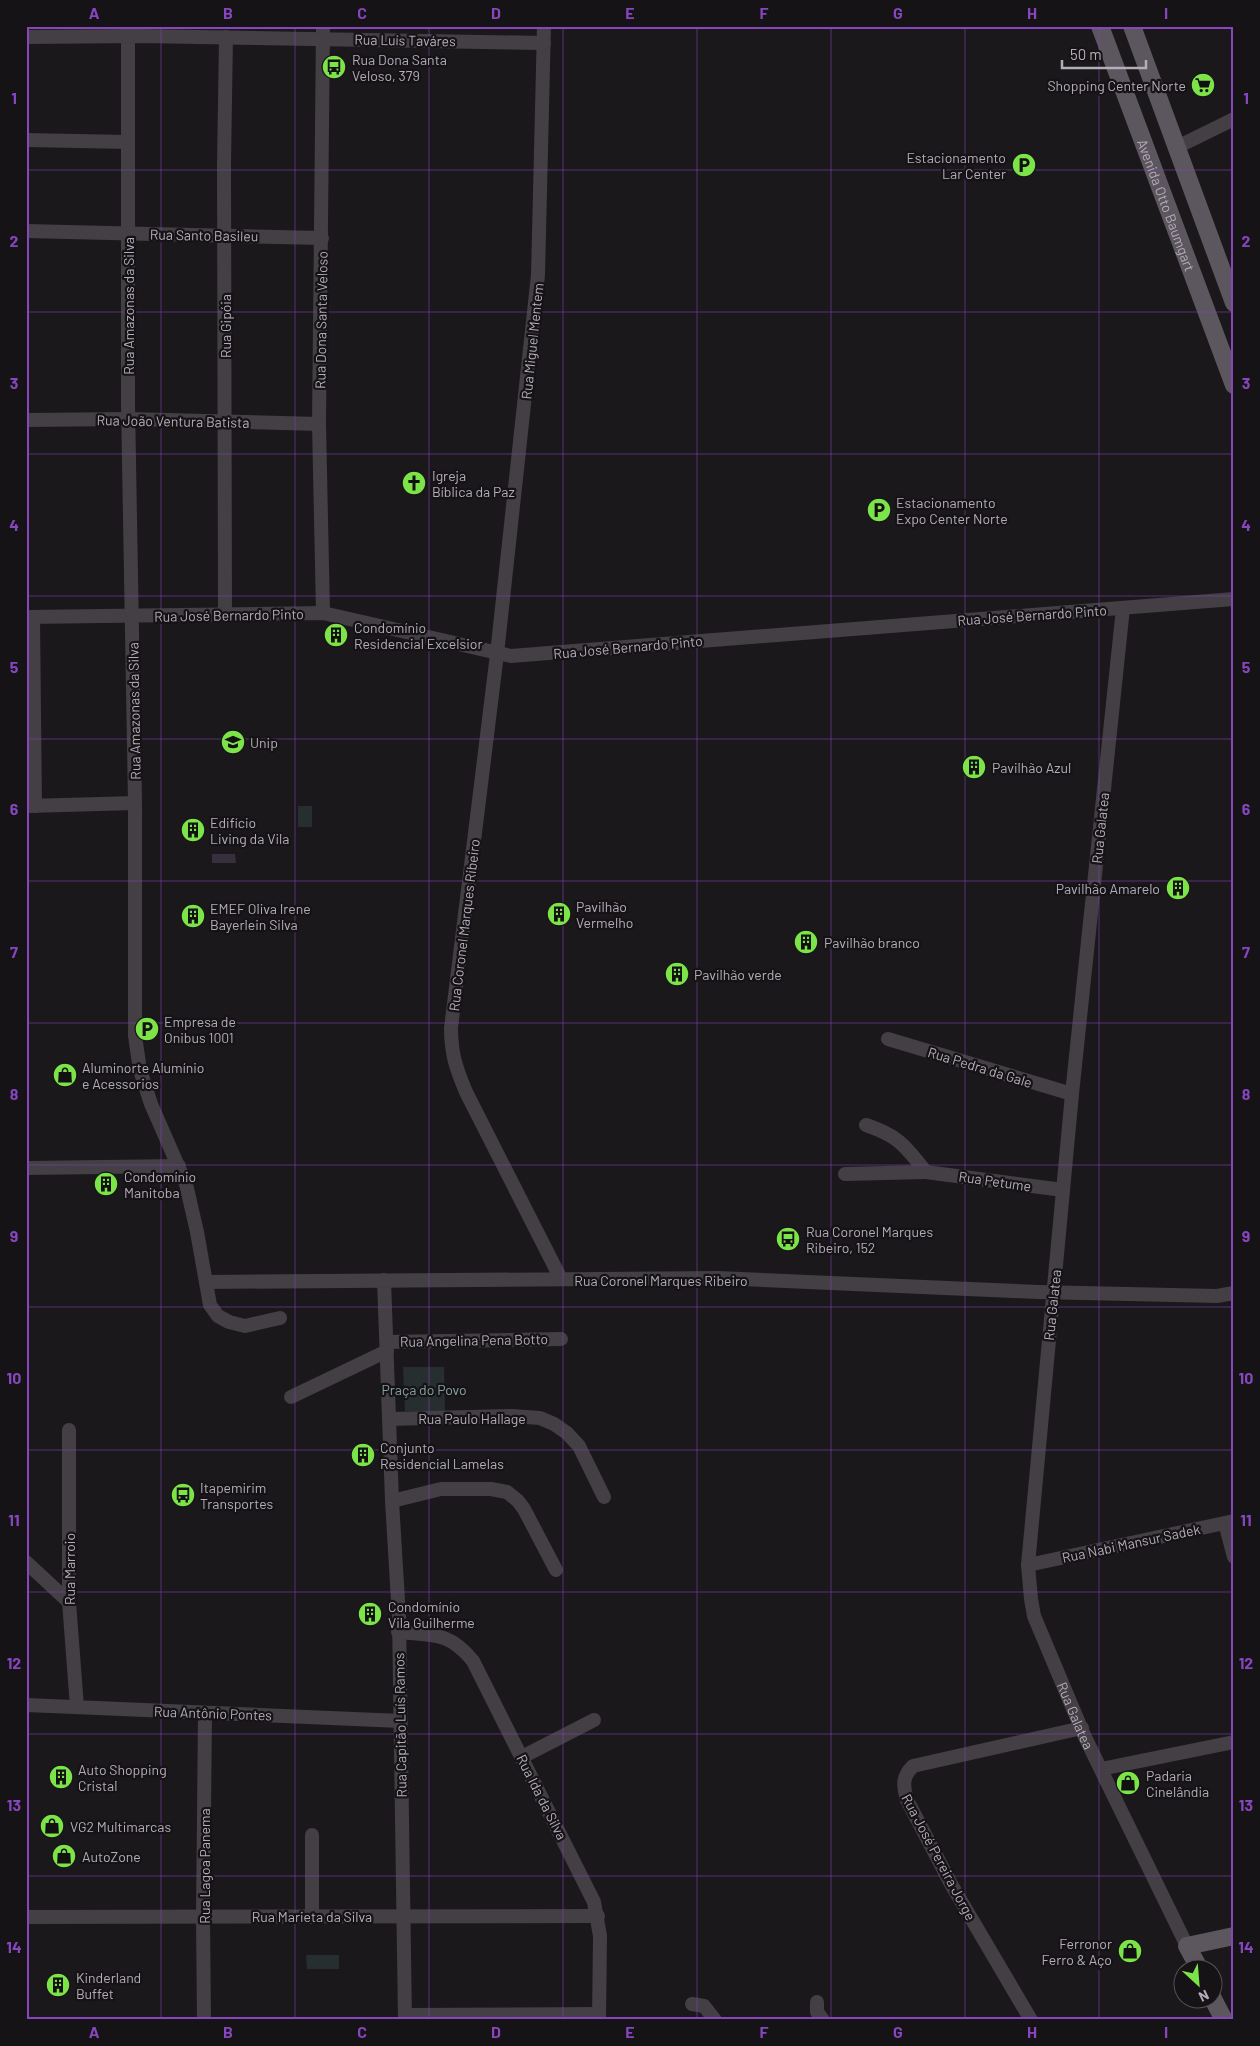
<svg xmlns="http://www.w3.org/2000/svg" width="1260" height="2046" viewBox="0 0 1260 2046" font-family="Barlow,sans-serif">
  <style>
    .green { fill: #272e2f }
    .water { fill: #362f3d }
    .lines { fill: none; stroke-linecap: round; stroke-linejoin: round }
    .minor { stroke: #433f44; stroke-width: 14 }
    .major { stroke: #5c565e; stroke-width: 18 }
    .grid { fill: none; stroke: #8746be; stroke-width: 1; stroke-opacity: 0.55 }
    .labels { text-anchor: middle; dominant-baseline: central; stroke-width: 4.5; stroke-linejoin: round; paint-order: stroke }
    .street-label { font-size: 14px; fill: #b5acb9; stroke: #151315 }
    .poi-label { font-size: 14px; fill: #b5acb9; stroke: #151315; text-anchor: start }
    .park-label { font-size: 14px; fill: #85a0a2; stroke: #151315 }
    .neatline { fill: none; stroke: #8746be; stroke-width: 2 }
    .grid-label { font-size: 16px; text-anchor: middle; font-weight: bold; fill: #8746be }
  </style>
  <rect width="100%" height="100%" fill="#1a181a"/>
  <g class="green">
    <rect x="298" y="806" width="14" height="21"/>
    <polygon points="403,1367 444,1367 445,1411 405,1411"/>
    <polygon points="306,1955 339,1955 339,1969 307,1969"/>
  </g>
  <polygon class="water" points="212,854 235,854 236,863 212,863"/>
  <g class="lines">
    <g class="minor">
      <polyline points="128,26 128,404 135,803 135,1036 140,1070 151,1104 186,1184 197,1232 210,1305 218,1316 229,1322 245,1326 280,1318"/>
      <polyline points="323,26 319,424 323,613"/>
      <path d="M 544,26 L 538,275 L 497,654 L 451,1028 C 451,1054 456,1068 466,1092 L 561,1279"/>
      <polyline points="26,37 141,36 544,43"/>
      <polyline points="26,140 128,142"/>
      <polyline points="1177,147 1234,119"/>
      <polyline points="26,231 322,238"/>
      <polyline points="26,420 128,419 319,424"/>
      <path id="s1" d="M 1123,608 L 1072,1094 L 1028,1565 L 1031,1599 L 1034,1616 L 1084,1735 L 1187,1946"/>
      <polyline points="225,615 224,164 226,37"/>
      <polyline points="26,617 323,613 511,656 1234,599"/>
      <polyline points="33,617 35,806"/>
      <polyline points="27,806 135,803"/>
      <polyline points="888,1039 1072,1094"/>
      <path d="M 866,1125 C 899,1136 905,1146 926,1172 L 1063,1190"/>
      <polyline points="26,1168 179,1166"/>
      <polyline points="845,1174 926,1172"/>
      <polyline points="384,1280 392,1501 399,1617 405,2020"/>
      <polyline points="206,1282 718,1278 1038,1292 1217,1296 1234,1293"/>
      <polyline points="387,1342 561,1339"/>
      <polyline points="291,1397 387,1351"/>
      <polyline points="389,1419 512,1416 540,1418 554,1424 567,1433 579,1446 604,1497"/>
      <polyline points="69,1430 69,1602 77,1707"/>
      <polyline points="392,1501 441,1489 491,1489 507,1492 518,1501 524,1509 556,1570"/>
      <polyline points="1225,1523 1234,1557"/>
      <polyline points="26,1562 69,1602"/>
      <polyline points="1028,1565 1234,1521"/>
      <path d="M 398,1632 C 433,1635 450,1632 473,1661 L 594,1902 L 600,1936 L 599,2020"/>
      <polyline points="26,1705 401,1721"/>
      <polyline points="522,1757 594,1720"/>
      <polyline points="1101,1769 1234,1742"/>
      <polyline points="312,1835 312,1917"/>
      <polyline points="26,1917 598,1916"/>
      <polyline points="817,2002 817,2012 823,2020"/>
      <polyline points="692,2004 704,2006 715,2020"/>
      <polyline points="405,2015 599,2014"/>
      <polyline points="204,2020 203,1916 205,1713"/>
      <path d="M 1031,2020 L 951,1884 L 907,1800 C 903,1785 902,1777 913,1766 L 1082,1728"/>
    </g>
    <g class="major">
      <path id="s2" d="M 1100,26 L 1234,385"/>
      <polyline points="1132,26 1234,303"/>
      <polyline points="1199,1968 1187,1946 1234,1936"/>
      <polyline points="1212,1997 1224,2020"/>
    </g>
  </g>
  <path class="grid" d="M 161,26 L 161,2020M 295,26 L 295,2020M 429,26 L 429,2020M 563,26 L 563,2020M 697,26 L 697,2020M 831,26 L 831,2020M 965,26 L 965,2020M 1099,26 L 1099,2020M 26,170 L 1234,170M 26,312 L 1234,312M 26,454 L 1234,454M 26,596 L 1234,596M 26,739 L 1234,739M 26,881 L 1234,881M 26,1023 L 1234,1023M 26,1165 L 1234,1165M 26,1307 L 1234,1307M 26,1450 L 1234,1450M 26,1592 L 1234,1592M 26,1734 L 1234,1734M 26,1876 L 1234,1876"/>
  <defs>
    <g id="bus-disc" transform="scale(1.25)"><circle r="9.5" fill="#7ce348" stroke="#151315"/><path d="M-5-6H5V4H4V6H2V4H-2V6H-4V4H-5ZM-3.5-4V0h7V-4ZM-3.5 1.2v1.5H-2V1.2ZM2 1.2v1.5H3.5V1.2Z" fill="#111"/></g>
    <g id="supermarket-disc" transform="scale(1.25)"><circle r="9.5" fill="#7ce348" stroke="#151315"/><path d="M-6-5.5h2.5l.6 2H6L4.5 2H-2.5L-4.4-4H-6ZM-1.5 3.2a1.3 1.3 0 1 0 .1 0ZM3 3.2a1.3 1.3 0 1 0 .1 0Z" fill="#111"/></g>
    <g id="parking-disc" transform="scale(1.25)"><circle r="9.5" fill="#7ce348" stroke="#151315"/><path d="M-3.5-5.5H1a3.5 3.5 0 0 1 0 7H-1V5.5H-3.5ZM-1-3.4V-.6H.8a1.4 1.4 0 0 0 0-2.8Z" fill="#111"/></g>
    <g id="church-disc" transform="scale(1.25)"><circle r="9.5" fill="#7ce348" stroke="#151315"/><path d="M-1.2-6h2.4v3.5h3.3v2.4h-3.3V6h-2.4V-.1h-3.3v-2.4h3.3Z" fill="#111"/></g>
    <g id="building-disc" transform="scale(1.25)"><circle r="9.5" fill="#7ce348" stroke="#151315"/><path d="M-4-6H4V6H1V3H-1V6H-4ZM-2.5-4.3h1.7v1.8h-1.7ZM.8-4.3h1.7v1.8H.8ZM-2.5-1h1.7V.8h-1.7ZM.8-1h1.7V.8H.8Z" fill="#111"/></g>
    <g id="university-disc" transform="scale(1.25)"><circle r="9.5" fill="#7ce348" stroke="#151315"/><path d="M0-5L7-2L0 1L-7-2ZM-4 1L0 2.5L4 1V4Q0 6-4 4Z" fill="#111"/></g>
    <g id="shop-disc" transform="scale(1.25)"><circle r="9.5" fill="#7ce348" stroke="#151315"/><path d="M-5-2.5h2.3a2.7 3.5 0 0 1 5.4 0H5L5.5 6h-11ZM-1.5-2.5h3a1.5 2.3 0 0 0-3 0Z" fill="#111"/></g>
  </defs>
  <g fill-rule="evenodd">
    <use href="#bus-disc" x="334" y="67"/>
    <use href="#supermarket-disc" x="1203" y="85"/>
    <use href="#parking-disc" x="1024" y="165"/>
    <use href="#church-disc" x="414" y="483"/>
    <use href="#parking-disc" x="879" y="510"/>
    <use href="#building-disc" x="336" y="635"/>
    <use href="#university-disc" x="233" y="742"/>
    <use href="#building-disc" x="974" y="767"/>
    <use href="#building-disc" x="193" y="830"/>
    <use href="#building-disc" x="1178" y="888"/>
    <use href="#building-disc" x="559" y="914"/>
    <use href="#building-disc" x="193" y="916"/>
    <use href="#building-disc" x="806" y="942"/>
    <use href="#building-disc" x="677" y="974"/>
    <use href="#parking-disc" x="147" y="1029"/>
    <use href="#shop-disc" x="65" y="1075"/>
    <use href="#building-disc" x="106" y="1184"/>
    <use href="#bus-disc" x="788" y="1239"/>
    <use href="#building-disc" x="363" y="1455"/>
    <use href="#bus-disc" x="183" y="1495"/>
    <use href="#building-disc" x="370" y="1614"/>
    <use href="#building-disc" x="61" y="1777"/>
    <use href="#shop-disc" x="1128" y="1783"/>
    <use href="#shop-disc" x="52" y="1826"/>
    <use href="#shop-disc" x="64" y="1856"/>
    <use href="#shop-disc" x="1130" y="1951"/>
    <use href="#building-disc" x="58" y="1985"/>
  </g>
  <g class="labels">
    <g class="street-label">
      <text transform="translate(405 40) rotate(1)">Rua Luís Taváres</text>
      <text stroke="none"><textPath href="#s2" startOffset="191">Avenida Otto Baumgart</textPath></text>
      <text transform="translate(204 235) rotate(1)">Rua Santo Basileu</text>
      <text transform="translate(128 306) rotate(-90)">Rua Amazonas da Silva</text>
      <text transform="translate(321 320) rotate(-89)">Rua Dona Santa Veloso</text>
      <text transform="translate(225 326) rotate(-90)">Rua Gipóia</text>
      <text transform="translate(532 341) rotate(-84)">Rua Miguel Mentem</text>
      <text transform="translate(173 421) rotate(1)">Rua João Ventura Batista</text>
      <text transform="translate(229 615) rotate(-1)">Rua José Bernardo Pinto</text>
      <text transform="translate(1032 615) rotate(-4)">Rua José Bernardo Pinto</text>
      <text transform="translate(628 647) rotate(-5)">Rua José Bernardo Pinto</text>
      <text transform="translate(134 711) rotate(-91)">Rua Amazonas da Silva</text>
      <text transform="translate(1100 828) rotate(-84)">Rua Galatea</text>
      <text transform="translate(464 925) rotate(-83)">Rua Coronel Marques Ribeiro</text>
      <text transform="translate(980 1067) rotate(17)">Rua Pedra da Gale</text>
      <text transform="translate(995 1181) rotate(8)">Rua Petume</text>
      <text x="661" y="1280">Rua Coronel Marques Ribeiro</text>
      <text transform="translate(1052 1305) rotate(-84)">Rua Galatea</text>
      <text transform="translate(474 1340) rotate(-1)">Rua Angelina Pena Botto</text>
      <text x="472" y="1418">Rua Paulo Hallage</text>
      <text transform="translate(1131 1543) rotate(-12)">Rua Nabi Mansur Sadek</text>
      <text transform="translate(69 1569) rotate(-90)">Rua Marroio</text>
      <text transform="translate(213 1713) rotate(2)">Rua Antônio Pontes</text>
      <text stroke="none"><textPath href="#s1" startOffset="1121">Rua Galatea</textPath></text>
      <text transform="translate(400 1725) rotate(-91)">Rua Capitão Luís Ramos</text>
      <text transform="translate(542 1797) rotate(63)">Rua Ida da Silva</text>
      <text transform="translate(939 1857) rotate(62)">Rua José Pereira Jorge</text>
      <text transform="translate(204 1866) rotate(-90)">Rua Lagoa Panema</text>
      <text x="312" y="1916">Rua Marieta da Silva</text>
    </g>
    <g class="poi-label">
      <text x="352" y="59">Rua Dona Santa<tspan x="352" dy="16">Veloso, 379</tspan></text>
      <text x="1186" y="85" text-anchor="end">Shopping Center Norte</text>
      <text x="1006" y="157" text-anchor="end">Estacionamento<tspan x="1006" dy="16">Lar Center</tspan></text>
      <text x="432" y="475">Igreja<tspan x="432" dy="16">Bíblica da Paz</tspan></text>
      <text x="896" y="502">Estacionamento<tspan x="896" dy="16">Expo Center Norte</tspan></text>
      <text x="354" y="627">Condomínio<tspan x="354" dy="16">Residencial Excelsior</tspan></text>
      <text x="250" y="742">Unip</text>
      <text x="992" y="767">Pavilhão Azul</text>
      <text x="210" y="822">Edifício<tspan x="210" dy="16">Living da Vila</tspan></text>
      <text x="1160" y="888" text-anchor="end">Pavilhão Amarelo</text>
      <text x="576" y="906">Pavilhão<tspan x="576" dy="16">Vermelho</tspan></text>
      <text x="210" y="908">EMEF Oliva Irene<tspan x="210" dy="16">Bayerlein Silva</tspan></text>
      <text x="824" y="942">Pavilhão branco</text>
      <text x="694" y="974">Pavilhão verde</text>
      <text x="164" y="1021">Empresa de<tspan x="164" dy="16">Onibus 1001</tspan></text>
      <text x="82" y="1067">Aluminorte Alumínio<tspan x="82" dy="16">e Acessorios</tspan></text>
      <text x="124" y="1176">Condomínio<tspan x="124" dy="16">Manitoba</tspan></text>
      <text x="806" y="1231">Rua Coronel Marques<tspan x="806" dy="16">Ribeiro, 152</tspan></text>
      <text x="380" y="1447">Conjunto<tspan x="380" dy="16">Residencial Lamelas</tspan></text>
      <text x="200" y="1487">Itapemirim<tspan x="200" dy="16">Transportes</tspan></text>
      <text x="388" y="1606">Condomínio<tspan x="388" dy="16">Vila Guilherme</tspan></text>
      <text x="78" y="1769">Auto Shopping<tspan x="78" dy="16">Cristal</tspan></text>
      <text x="1146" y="1775">Padaria<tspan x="1146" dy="16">Cinelândia</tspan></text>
      <text x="70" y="1826">VG2 Multimarcas</text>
      <text x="82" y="1856">AutoZone</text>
      <text x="1112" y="1943" text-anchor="end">Ferronor<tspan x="1112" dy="16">Ferro &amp; Aço</tspan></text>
      <text x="76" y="1977">Kinderland<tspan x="76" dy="16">Buffet</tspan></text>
    </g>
    <g class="park-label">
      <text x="424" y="1389">Praça do Povo</text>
    </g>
  </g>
  <rect width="1260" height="2046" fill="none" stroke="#151315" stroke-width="55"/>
  <g transform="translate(1198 1984) rotate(154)"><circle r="24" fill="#151315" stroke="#555057"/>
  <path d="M0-4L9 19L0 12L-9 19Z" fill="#7ce348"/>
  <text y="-8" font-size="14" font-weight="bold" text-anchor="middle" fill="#b5acb9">N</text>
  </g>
  <path d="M1062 60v8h84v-8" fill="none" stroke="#b5acb9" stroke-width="2.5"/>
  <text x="1070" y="60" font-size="15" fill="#b5acb9" stroke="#151315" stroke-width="4" paint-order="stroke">50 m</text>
  <rect x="28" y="28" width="1204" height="1990" class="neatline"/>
  <g class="grid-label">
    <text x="94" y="19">A</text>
    <text x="228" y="19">B</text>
    <text x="362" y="19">C</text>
    <text x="496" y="19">D</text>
    <text x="630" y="19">E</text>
    <text x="764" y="19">F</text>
    <text x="898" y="19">G</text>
    <text x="1032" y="19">H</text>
    <text x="1166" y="19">I</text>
    <text x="14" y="104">1</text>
    <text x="1246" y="104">1</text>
    <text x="14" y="247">2</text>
    <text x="1246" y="247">2</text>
    <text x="14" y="389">3</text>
    <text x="1246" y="389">3</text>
    <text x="14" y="531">4</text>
    <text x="1246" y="531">4</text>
    <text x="14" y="673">5</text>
    <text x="1246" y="673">5</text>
    <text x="14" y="815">6</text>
    <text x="1246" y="815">6</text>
    <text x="14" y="958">7</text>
    <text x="1246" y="958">7</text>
    <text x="14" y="1100">8</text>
    <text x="1246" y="1100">8</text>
    <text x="14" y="1242">9</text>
    <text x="1246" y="1242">9</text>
    <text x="14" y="1384">10</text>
    <text x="1246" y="1384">10</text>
    <text x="14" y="1526">11</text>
    <text x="1246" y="1526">11</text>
    <text x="14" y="1669">12</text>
    <text x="1246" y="1669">12</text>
    <text x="14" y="1811">13</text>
    <text x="1246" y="1811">13</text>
    <text x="14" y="1953">14</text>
    <text x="1246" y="1953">14</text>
    <text x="94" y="2038">A</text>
    <text x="228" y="2038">B</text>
    <text x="362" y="2038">C</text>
    <text x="496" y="2038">D</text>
    <text x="630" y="2038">E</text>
    <text x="764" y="2038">F</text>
    <text x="898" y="2038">G</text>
    <text x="1032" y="2038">H</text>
    <text x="1166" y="2038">I</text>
  </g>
</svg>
